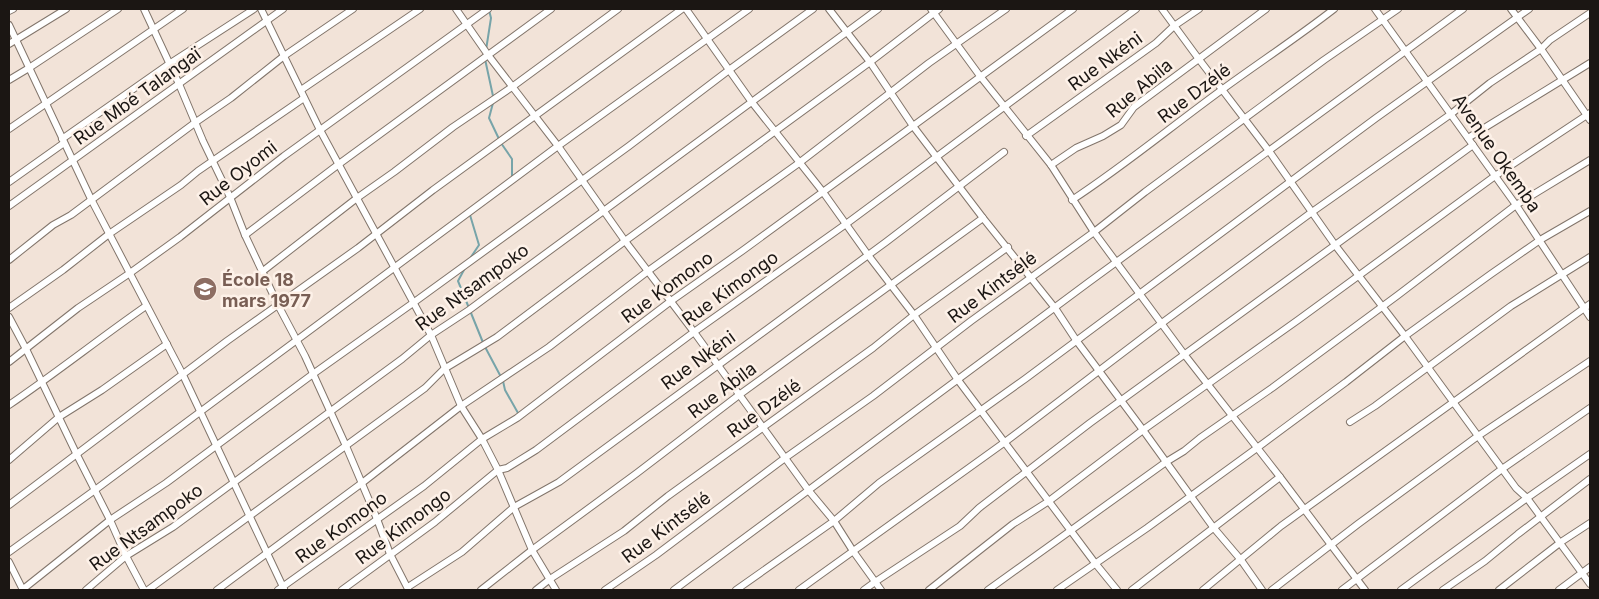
<svg xmlns="http://www.w3.org/2000/svg" width="1599" height="599" viewBox="0 0 1599 599" font-family="Inter,sans-serif">
  <style>
    .lines { fill: none; stroke-linecap: round; stroke-linejoin: round }
    .stream { stroke: #77a4a9; stroke-width: 2 }
    .minor-casing { stroke: #82756b; stroke-width: 8 }
    .minor { stroke: #fff; stroke-width: 6 }
    .labels { text-anchor: middle; dominant-baseline: central; stroke-width: 5; stroke-linejoin: round; paint-order: stroke }
    .street-label { font-size: 18px; fill: #1b1613; stroke: #fdf1e8 }
    .education-label { font-size: 18px; font-weight: bold; fill: #785e54; stroke: #fdf1e8; text-anchor: start }
  </style>
  <rect width="100%" height="100%" fill="#f2e3d8"/>
  <g class="lines">
    <g class="stream">
      <polyline points="486,50 491,18 489,10"/>
      <polyline points="485,59 493,96"/>
      <polyline points="493,103 489,118 499,139"/>
      <polyline points="501,143 512,159 512,177"/>
      <polyline points="471,257 479,245 470,215 472,213"/>
      <polyline points="465,268 458,281 484,345 501,377"/>
      <polyline points="503,381 505,390 518,413"/>
    </g>
    <g class="minor-casing">
      <g id="minor">
        <polyline points="144,9 179,84 203,141 230,197 245,235 278,305 305,356 346,446 377,519 390,554 408,589"/>
        <polyline points="261,9 320,130 431,335 461,406 482,439 498,470 532,550 556,590"/>
        <polyline points="456,9 488,55 558,146 625,241 694,332 809,491 834,521 853,551 881,590"/>
        <polyline points="686,9 751,101 823,192 868,255 914,315 958,380 1095,563 1117,590"/>
        <polyline points="829,9 870,62 913,126 983,218 1055,308 1076,340 1143,430 1213,527 1241,560 1262,590"/>
        <polyline points="931,9 980,76 1051,165 1094,232 1184,354 1280,477 1365,590"/>
        <polyline points="1162,9 1198,58 1269,151 1335,245 1405,336 1516,488 1527,498 1590,584"/>
        <polyline points="1375,9 1516,205 1590,317"/>
        <polyline points="1511,9 1541,49 1590,120"/>
        <polyline points="9,11 13,9"/>
        <polyline points="9,25 91,199 183,375 284,589"/>
        <polyline points="9,44 66,9"/>
        <polyline points="9,80 29,68 118,9"/>
        <polyline points="301,90 420,9"/>
        <polyline points="9,129 183,9"/>
        <polyline points="1026,136 1156,43 1174,26 1199,9"/>
        <polyline points="1468,138 1590,63"/>
        <polyline points="62,139 169,64 254,9"/>
        <polyline points="1051,165 1076,148 1103,136 1121,125 1134,107 1266,9"/>
        <polyline points="9,182 64,143"/>
        <path d="M 1072,200 C 1124,166 1172,126 1223,89 C 1260,62 1298,37 1334,9"/>
        <polyline points="9,206 283,9"/>
        <polyline points="245,235 339,164 551,9"/>
        <polyline points="9,260 53,225 71,215 196,122 231,98 284,56 353,9"/>
        <polyline points="263,271 357,198 394,172 453,127 512,87 618,9"/>
        <polyline points="9,308 63,270 109,234 181,185 198,171 304,98"/>
        <polyline points="9,317 26,349 76,453 110,520 126,556 144,590"/>
        <polyline points="9,362 78,308 130,273 180,237 284,156 488,9"/>
        <path d="M 9,405 C 56,373 100,338 146,306"/>
        <polyline points="1350,422 1375,406 1511,306 1590,257"/>
        <polyline points="9,460 59,417 102,390 167,344"/>
        <polyline points="9,505 227,341 358,248 433,190 682,9"/>
        <polyline points="9,552 95,490 558,146 749,9"/>
        <polyline points="9,562 23,590"/>
        <polyline points="408,587 462,552 514,507 559,482 886,242 1004,152"/>
        <polyline points="22,590 110,520 166,483 313,374 413,303 629,146 729,70 813,9"/>
        <polyline points="86,590 126,556 173,527 402,359 431,335 469,310 878,9"/>
        <polyline points="148,590 425,388 444,369 497,337 625,241 870,62 939,9"/>
        <polyline points="217,590 362,483 461,406 549,347 648,271 799,163 929,63 1006,9"/>
        <polyline points="278,590 424,486 482,439 517,418 671,301 742,251 1073,9"/>
        <polyline points="342,590 435,522 498,470 507,468 536,450 694,332 846,224 1136,9"/>
        <polyline points="481,590 532,550 637,473 739,395 983,218"/>
        <polyline points="536,590 550,579 624,531 668,496 873,348 914,315 1008,247"/>
        <polyline points="605,590 656,555 785,458 873,396 971,321 1094,232 1145,192 1324,60 1398,9"/>
        <polyline points="674,590 1089,282 1463,9"/>
        <polyline points="736,590 834,521 879,483 1025,379 1376,118 1529,9"/>
        <polyline points="799,590 1005,442 1162,323 1312,212 1451,114 1490,83 1541,49 1550,40 1590,13"/>
        <polyline points="864,590 875,582 960,526 979,508 1090,423 1473,145"/>
        <polyline points="929,590 1013,524 1049,501 1143,430 1298,320 1495,176 1590,113"/>
        <polyline points="988,590 1166,462 1184,451 1200,438 1272,388 1398,295 1516,205 1590,160"/>
        <polyline points="1057,590 1147,528 1257,448 1346,382 1405,336 1491,274 1540,240 1590,211"/>
        <polyline points="1132,590 1280,477"/>
        <polyline points="1203,590 1281,526 1590,304"/>
        <polyline points="1272,590 1358,524 1478,436 1590,361"/>
        <polyline points="1342,590 1502,469 1590,408"/>
        <polyline points="1401,590 1527,498 1590,454"/>
        <polyline points="1443,590 1485,561 1518,534 1590,479"/>
        <polyline points="1499,590 1561,542 1590,523"/>
        <polyline points="1559,590 1590,567"/>
      </g>
    </g>
    <use href="#minor" class="minor"/>
  </g>
  <defs>
    <g id="school-disc" transform="scale(1.25)"><circle r="9.5" fill="#8d6e63" stroke="#fdf1e8"/><path d="M0-5L7-2L0 1L-7-2ZM-4 1L0 2.5L4 1V4Q0 6-4 4Z" fill="#fff"/></g>
  </defs>
  <g fill-rule="evenodd">
    <use href="#school-disc" x="205" y="289"/>
  </g>
  <g class="labels">
    <g class="street-label">
      <text transform="translate(1105 61) rotate(-36)">Rue Nkéni</text>
      <text transform="translate(1139 88) rotate(-40)">Rue Abila</text>
      <text transform="translate(1194 93) rotate(-37)">Rue Dzélé</text>
      <text transform="translate(137 96) rotate(-36)">Rue Mbé Talangaï</text>
      <text transform="translate(1497 153) rotate(55)">Avenue Okemba</text>
      <text transform="translate(238 173) rotate(-38)">Rue Oyomi</text>
      <text transform="translate(472 287) rotate(-36)">Rue Ntsampoko</text>
      <text transform="translate(667 287) rotate(-36)">Rue Komono</text>
      <text transform="translate(992 287) rotate(-37)">Rue Kintsélé</text>
      <text transform="translate(730 288) rotate(-36)">Rue Kimongo</text>
      <text transform="translate(698 360) rotate(-36)">Rue Nkéni</text>
      <text transform="translate(722 390) rotate(-37)">Rue Abila</text>
      <text transform="translate(764 408) rotate(-36)">Rue Dzélé</text>
      <text transform="translate(403 526) rotate(-37)">Rue Kimongo</text>
      <text transform="translate(146 527) rotate(-36)">Rue Ntsampoko</text>
      <text transform="translate(341 527) rotate(-36)">Rue Komono</text>
      <text transform="translate(666 527) rotate(-37)">Rue Kintsélé</text>
    </g>
    <g class="education-label">
      <text x="222" y="279">École 18<tspan x="222" dy="21">mars 1977</tspan></text>
    </g>
  </g>
  <rect width="1599" height="599" fill="none" stroke="#1b1613" stroke-width="20"/>
</svg>
